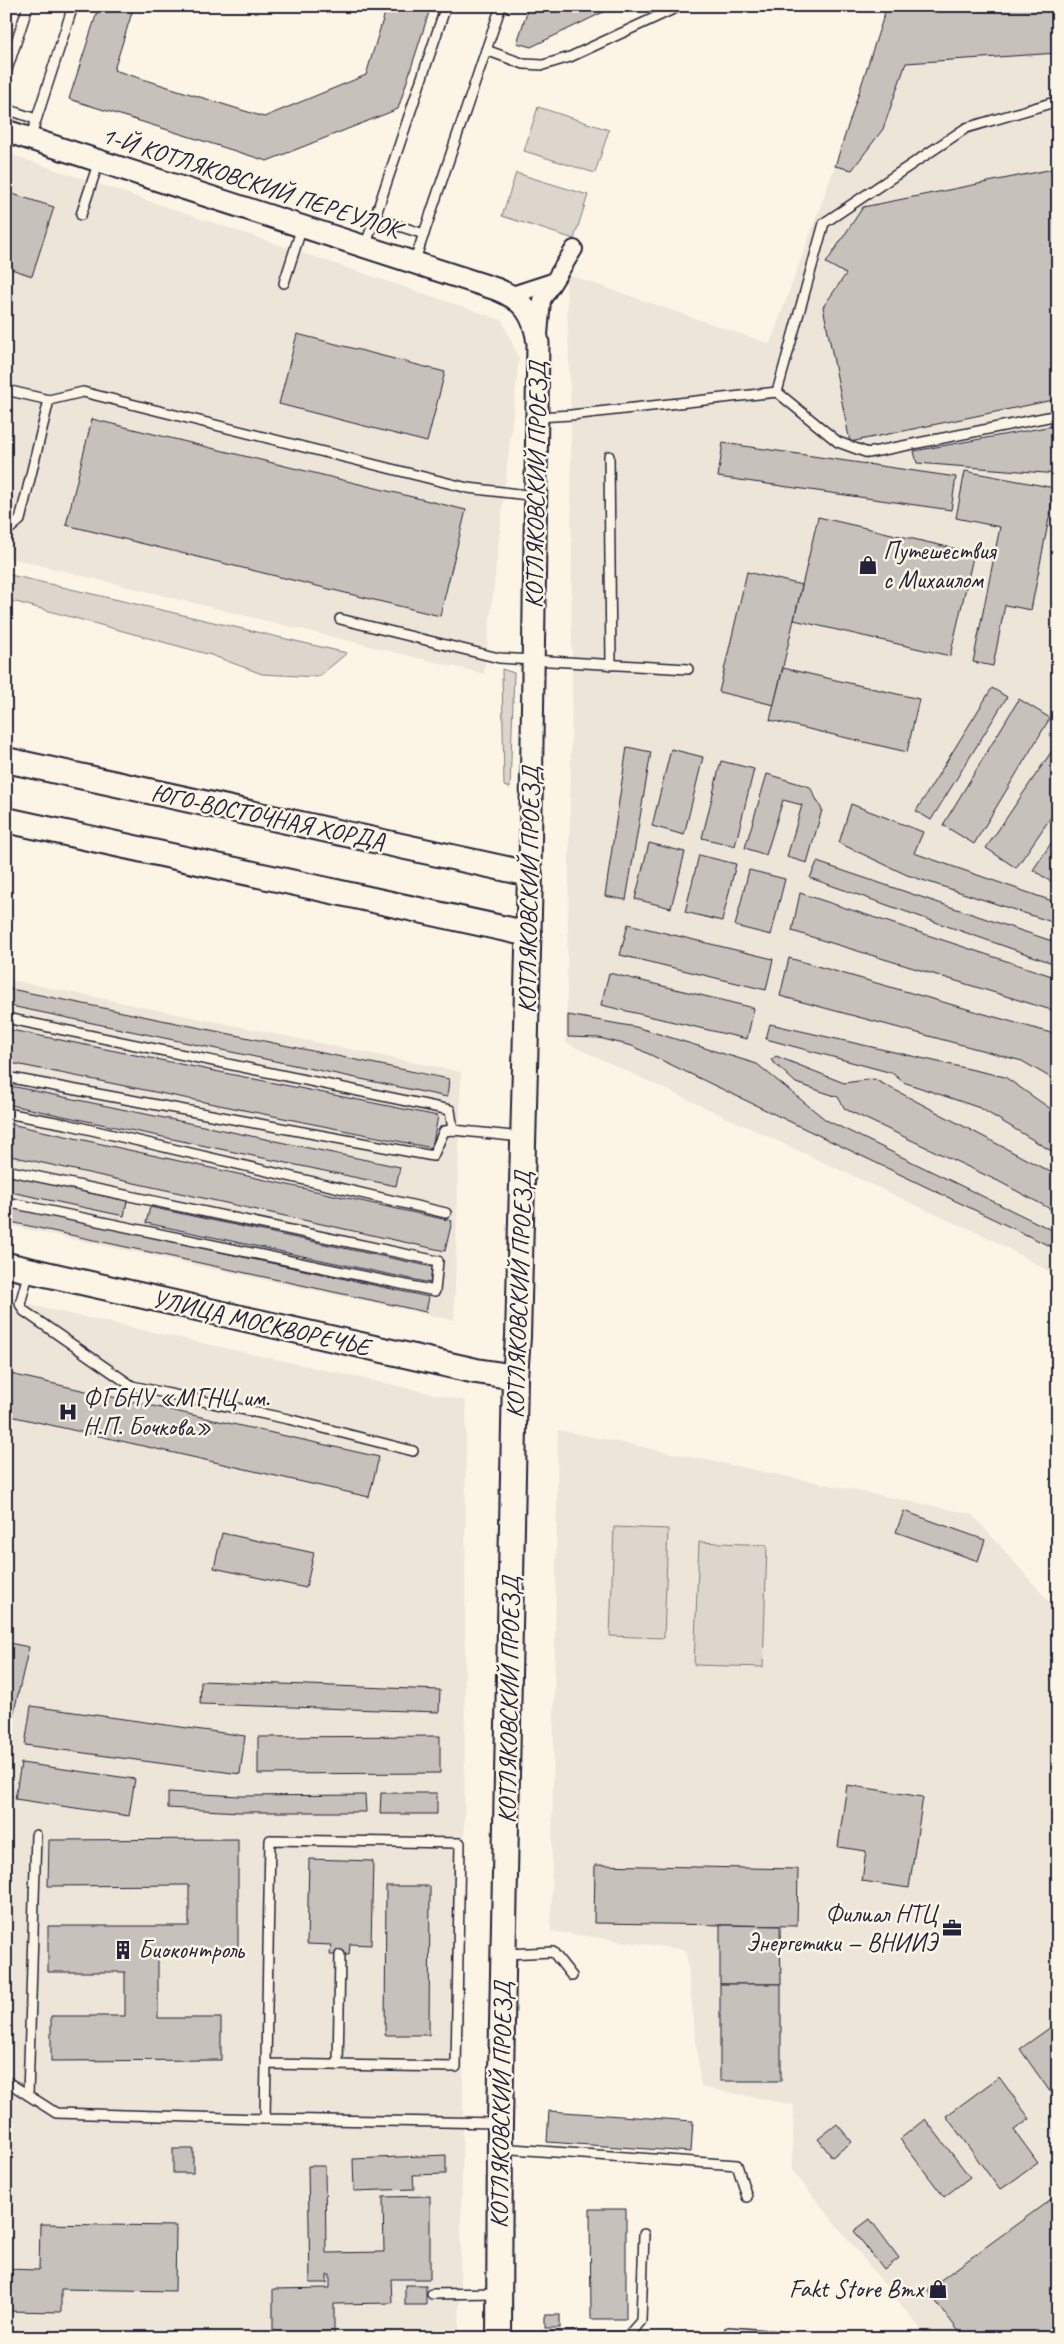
<svg xmlns="http://www.w3.org/2000/svg" width="1064" height="2344" viewBox="0 0 1064 2344" font-family="Caveat,sans-serif">
  <style>
    .built { fill: #ece5d8 }
    .green { fill: #dcd6cc; stroke: #7f7c84 }
    .building { fill: #c6c1bb; stroke: #22223b }
    .lines { fill: none; stroke-linecap: round; stroke-linejoin: round }
    .service-casing { stroke: #22223b; stroke-width: 12 }
    .minor-casing { stroke: #22223b; stroke-width: 20 }
    .tertiary-casing { stroke: #22223b; stroke-width: 25 }
    .secondary-casing { stroke: #22223b; stroke-width: 28 }
    .service { stroke: #fcf5e5; stroke-width: 9 }
    .minor { stroke: #fcf5e5; stroke-width: 16 }
    .tertiary { stroke: #fcf5e5; stroke-width: 21 }
    .secondary { stroke: #fcf5e5; stroke-width: 24 }
    .labels { text-anchor: middle; dominant-baseline: central; stroke-width: 5; stroke-linejoin: round; paint-order: stroke }
    .street-label { font-size: 25px; fill: #22223b; stroke: #fcf5e5 }
    .poi-label { font-size: 25px; fill: #22223b; stroke: #fcf5e5; text-anchor: start }
  </style>
  <rect width="100%" height="100%" fill="#fcf5e5"/>
  <filter id="ink" filterUnits="userSpaceOnUse"><feTurbulence type="fractalNoise" baseFrequency=".02" numOctaves="2"/><feDisplacementMap in="SourceGraphic" scale="10" xChannelSelector="R" yChannelSelector="G"/><feConvolveMatrix kernelMatrix="1 2 1 2 8 2 1 2 1" color-interpolation-filters="sRGB"/></filter>
  <g filter="url(#ink)">
    <g class="built">
      <polygon points="887,6 1058,6 1058,1276 978,1232 950,1221 566,1043 572,692 571,415 566,274 770,344 835,166"/>
      <polygon points="6,153 502,320 519,359 484,674 6,557"/>
      <polygon points="6,979 461,1072 454,1320 6,1225"/>
      <polygon points="6,1300 466,1401 463,2123 459,2338 6,2338"/>
      <polygon points="558,1430 972,1514 1058,1612 1058,2338 928,2338 792,2170 794,2105 701,2087 686,1950 551,1931"/>
    </g>
    <g class="green">
      <polygon points="538,107 609,130 595,173 524,151"/>
      <polygon points="516,173 588,195 574,239 502,216"/>
      <polygon points="6,574 347,653 318,677 262,674 211,655 16,602 6,601"/>
      <polygon points="502,669 514,673 510,788 504,786"/>
      <polygon points="614,1527 668,1529 664,1638 610,1636"/>
      <polygon points="699,1542 767,1545 763,1667 694,1665"/>
    </g>
    <g class="building">
      <polygon points="99,6 134,6 114,70 264,117 366,75 387,6 431,6 398,109 267,161 69,99"/>
      <polygon points="529,6 616,6 531,47 517,43"/>
      <polygon points="887,6 1058,6 1058,53 906,63 883,129 852,170 835,166"/>
      <polygon points="1058,168 1058,399 850,442 823,307 846,274 826,263 863,207"/>
      <polygon points="6,192 54,207 32,276 11,269 6,284"/>
      <polygon points="297,334 445,372 427,442 279,404"/>
      <polygon points="92,419 466,510 440,616 66,525"/>
      <polygon points="1058,425 1058,474 917,463 914,451"/>
      <polygon points="723,443 956,477 951,510 718,477"/>
      <polygon points="965,471 1055,488 1031,610 1005,605 993,666 973,662 1000,527 956,518"/>
      <polygon points="818,517 974,553 950,656 794,620"/>
      <polygon points="747,572 802,585 774,705 719,692"/>
      <polygon points="783,668 919,699 907,752 770,720"/>
      <polygon points="992,688 1007,697 931,820 916,811"/>
      <polygon points="1019,699 1050,718 974,844 943,825"/>
      <polygon points="1058,742 1058,807 1016,868 986,848"/>
      <polygon points="627,747 651,752 626,900 605,896"/>
      <polygon points="671,749 703,757 684,835 652,826"/>
      <polygon points="721,761 754,769 735,846 702,838"/>
      <polygon points="767,774 810,787 822,810 807,863 787,857 802,805 783,800 766,855 745,848"/>
      <polygon points="851,804 923,832 914,853 1058,903 1058,924 907,875 839,843"/>
      <polygon points="1058,833 1058,886 1033,870"/>
      <polygon points="649,843 685,852 671,908 635,899"/>
      <polygon points="699,855 736,864 722,921 685,912"/>
      <polygon points="817,862 1058,943 1058,965 810,878"/>
      <polygon points="749,870 785,879 771,935 735,926"/>
      <polygon points="800,893 1058,978 1058,1012 792,931"/>
      <polygon points="628,924 773,959 766,990 620,955"/>
      <polygon points="789,958 1058,1035 1058,1082 1022,1061 780,996"/>
      <polygon points="609,973 754,1008 747,1039 601,1005"/>
      <polygon points="6,988 449,1079 447,1097 6,1005"/>
      <polygon points="568,1015 636,1027 757,1064 826,1120 1058,1233 1058,1250 632,1046 599,1038 568,1037"/>
      <polygon points="770,1024 1005,1077 1058,1114 1058,1155 980,1108 903,1082 892,1073 766,1039"/>
      <polygon points="6,1029 438,1116 432,1148 6,1062"/>
      <polygon points="776,1056 844,1083 874,1079 1058,1176 1058,1213 998,1181 845,1109 838,1097 796,1083 771,1060"/>
      <polygon points="6,1085 400,1167 396,1186 6,1104"/>
      <polygon points="6,1123 452,1221 445,1251 6,1155"/>
      <polygon points="6,1175 127,1201 124,1216 6,1191"/>
      <polygon points="6,1206 429,1297 426,1312 6,1221"/>
      <polygon points="150,1207 433,1267 430,1283 146,1223"/>
      <polygon points="6,1373 379,1457 369,1497 6,1415"/>
      <polygon points="904,1511 985,1540 978,1561 896,1532"/>
      <polygon points="222,1533 314,1553 306,1588 214,1568"/>
      <polygon points="9,1643 29,1647 6,1746 6,1656"/>
      <polygon points="201,1681 440,1690 439,1712 200,1704"/>
      <polygon points="31,1706 245,1736 240,1774 25,1745"/>
      <polygon points="440,1736 440,1773 258,1774 258,1737"/>
      <polygon points="21,1763 135,1779 129,1816 15,1799"/>
      <polygon points="847,1785 923,1797 909,1888 862,1881 866,1851 838,1847"/>
      <polygon points="168,1792 239,1796 365,1795 366,1812 239,1812 168,1808"/>
      <polygon points="381,1793 437,1793 437,1814 380,1814"/>
      <polygon points="238,1839 238,1950 158,1950 158,2018 221,2018 221,2060 51,2061 51,2016 125,2016 125,1972 48,1972 48,1926 189,1926 189,1885 48,1886 49,1840"/>
      <polygon points="309,1859 373,1861 371,1945 350,1944 349,1955 330,1955 331,1945 307,1944"/>
      <polygon points="595,1865 798,1869 797,1926 594,1923"/>
      <polygon points="386,1886 430,1886 429,2035 385,2035"/>
      <polygon points="720,1925 780,1926 781,1984 720,1984"/>
      <rect x="720" y="1984" width="61" height="97"/>
      <polygon points="1058,2022 1058,2103 1020,2049"/>
      <polygon points="999,2077 1030,2119 1014,2130 1038,2163 1000,2190 946,2116"/>
      <polygon points="549,2111 693,2121 691,2152 547,2142"/>
      <polygon points="925,2119 970,2177 944,2197 900,2139"/>
      <polygon points="837,2124 852,2142 832,2157 818,2139"/>
      <rect x="173" y="2149" width="20" height="24"/>
      <polygon points="446,2155 446,2174 413,2175 414,2189 354,2191 353,2159"/>
      <polygon points="308,2166 325,2166 326,2253 384,2252 383,2197 430,2196 430,2279 391,2279 392,2303 334,2304 334,2338 273,2338 273,2289 330,2288 330,2275 327,2275 327,2283 310,2283"/>
      <polygon points="1058,2194 1058,2338 964,2338 927,2290"/>
      <polygon points="590,2209 626,2209 626,2319 591,2319"/>
      <polygon points="870,2219 899,2258 884,2270 854,2231"/>
      <polygon points="40,2224 176,2226 175,2291 61,2289 61,2312 6,2311 6,2269 39,2270"/>
      <rect x="405" y="2285" width="21" height="20"/>
      <rect x="545" y="2315" width="15" height="13"/>
    </g>
    <g class="lines">
      <g class="service-casing">
        <g id="service">
          <polyline points="486,50 524,64 543,65 570,57 680,6"/>
          <polyline points="6,73 28,6"/>
          <polyline points="6,109 36,119"/>
          <polyline points="30,139 73,6"/>
          <polyline points="81,215 99,161"/>
          <polyline points="374,218 424,234"/>
          <polyline points="365,247 446,6"/>
          <polyline points="414,263 501,6"/>
          <polyline points="284,283 302,227"/>
          <polyline points="6,390 49,400 83,392 468,488 536,496"/>
          <polyline points="777,392 824,223 966,128 1058,101"/>
          <polyline points="538,417 571,415 777,392 838,442 868,453 1058,415"/>
          <polyline points="609,456 611,665"/>
          <polyline points="6,532 20,520 49,400"/>
          <polyline points="340,619 499,658 688,669"/>
          <polyline points="6,1018 450,1110 453,1130"/>
          <polyline points="6,1077 433,1156 444,1131 453,1130 522,1137"/>
          <polyline points="6,1113 66,1124 446,1213"/>
          <polyline points="6,1170 438,1261 435,1291 6,1202"/>
          <polyline points="29,1271 20,1304 24,1311 132,1386 288,1419 413,1451"/>
          <polyline points="504,1954 553,1952 572,1976"/>
          <path d="M 266,2064 L 456,2067 L 460,1843 L 270,1840 C 268,1933 266,2026 265,2119 L 500,2123"/>
          <polyline points="338,2065 340,1955"/>
          <polyline points="6,2081 56,2113 265,2119"/>
          <polyline points="28,2095 36,1835"/>
          <polyline points="500,2148 737,2165 747,2197"/>
          <polyline points="432,2294 498,2293"/>
          <polyline points="499,2337 627,2337 641,2321 644,2234"/>
          <polyline points="725,2338 729,2332 779,2336 782,2338"/>
        </g>
      </g>
      <g class="minor-casing">
        <g id="minor">
          <polyline points="512,295 552,282"/>
          <polyline points="539,335 542,300 574,249"/>
        </g>
      </g>
      <g class="tertiary-casing">
        <path id="tertiary" d="M 6,131 L 496,289 C 524,300 534,314 538,343 L 530,874"/>
      </g>
      <g class="secondary-casing">
        <g id="secondary">
          <polyline points="6,760 530,874 518,1337 515,1377 500,2123 499,2338"/>
          <polyline points="6,820 529,934"/>
          <polyline points="6,1265 476,1371 515,1377"/>
        </g>
      </g>
      <use href="#service" class="service"/>
      <use href="#minor" class="minor"/>
      <use href="#tertiary" class="tertiary"/>
      <use href="#secondary" class="secondary"/>
    </g>
  </g>
  <defs>
    <g id="shop-bare" transform="scale(1.5)"><path d="M-5-2.5h2.3a2.7 3.5 0 0 1 5.4 0H5L5.5 6h-11ZM-1.5-2.5h3a1.5 2.3 0 0 0-3 0Z" fill="#22223b" stroke="#fcf5e5" stroke-width="2.5" paint-order="stroke"/></g>
    <g id="hospital-bare" transform="scale(1.5)"><path d="M-5-5h3v3.5h4V-5h3V5h-3V1.5h-4V5h-3Z" fill="#22223b" stroke="#fcf5e5" stroke-width="2.5" paint-order="stroke"/></g>
    <g id="office-bare" transform="scale(1.5)"><path d="M-6-3h4V-5.5h4V-3h4V5H-6ZM-1-4.5V-3h2v-1.5ZM-6 0V1H6V0Z" fill="#22223b" stroke="#fcf5e5" stroke-width="2.5" paint-order="stroke"/></g>
    <g id="building-bare" transform="scale(1.5)"><path d="M-4-6H4V6H1V3H-1V6H-4ZM-2.5-4.3h1.7v1.8h-1.7ZM.8-4.3h1.7v1.8H.8ZM-2.5-1h1.7V.8h-1.7ZM.8-1h1.7V.8H.8Z" fill="#22223b" stroke="#fcf5e5" stroke-width="2.5" paint-order="stroke"/></g>
  </defs>
  <g fill-rule="evenodd">
    <use href="#shop-bare" x="868" y="565"/>
    <use href="#hospital-bare" x="68" y="1412"/>
    <use href="#office-bare" x="952" y="1928"/>
    <use href="#building-bare" x="123" y="1950"/>
    <use href="#shop-bare" x="938" y="2289"/>
  </g>
  <g class="labels">
    <g class="street-label">
      <text transform="translate(251 182) rotate(18)">1-Й КОТЛЯКОВСКИЙ ПЕРЕУЛОК</text>
      <text transform="translate(536 485) rotate(-89)">КОТЛЯКОВСКИЙ ПРОЕЗД</text>
      <text transform="translate(268 817) rotate(12)">ЮГО-ВОСТОЧНАЯ ХОРДА</text>
      <text transform="translate(529 890) rotate(-89)">КОТЛЯКОВСКИЙ ПРОЕЗД</text>
      <text transform="translate(519 1295) rotate(-88)">КОТЛЯКОВСКИЙ ПРОЕЗД</text>
      <text transform="translate(261 1323) rotate(13)">УЛИЦА МОСКВОРЕЧЬЕ</text>
      <text transform="translate(509 1700) rotate(-89)">КОТЛЯКОВСКИЙ ПРОЕЗД</text>
      <text transform="translate(501 2105) rotate(-89)">КОТЛЯКОВСКИЙ ПРОЕЗД</text>
    </g>
    <g class="poi-label">
      <text x="883" y="551">Путешествия<tspan x="883" dy="29">с Михаилом</tspan></text>
      <text x="83" y="1398">ФГБНУ «МГНЦ им.<tspan x="83" dy="29">Н.П. Бочкова»</tspan></text>
      <text x="937" y="1914" text-anchor="end">Филиал НТЦ<tspan x="937" dy="29">Энергетики — ВНИИЭ</tspan></text>
      <text x="138" y="1950">Биоконтроль</text>
      <text x="923" y="2289" text-anchor="end">Fakt Store Bmx</text>
    </g>
  </g>
  <rect width="1064" height="2344" fill="none" stroke="#fcf5e5" stroke-width="25"/>
  <rect x="12" y="12" width="1039" height="2319" fill="none" stroke="#22223b" stroke-width="2" filter="url(#ink)"/>
</svg>
